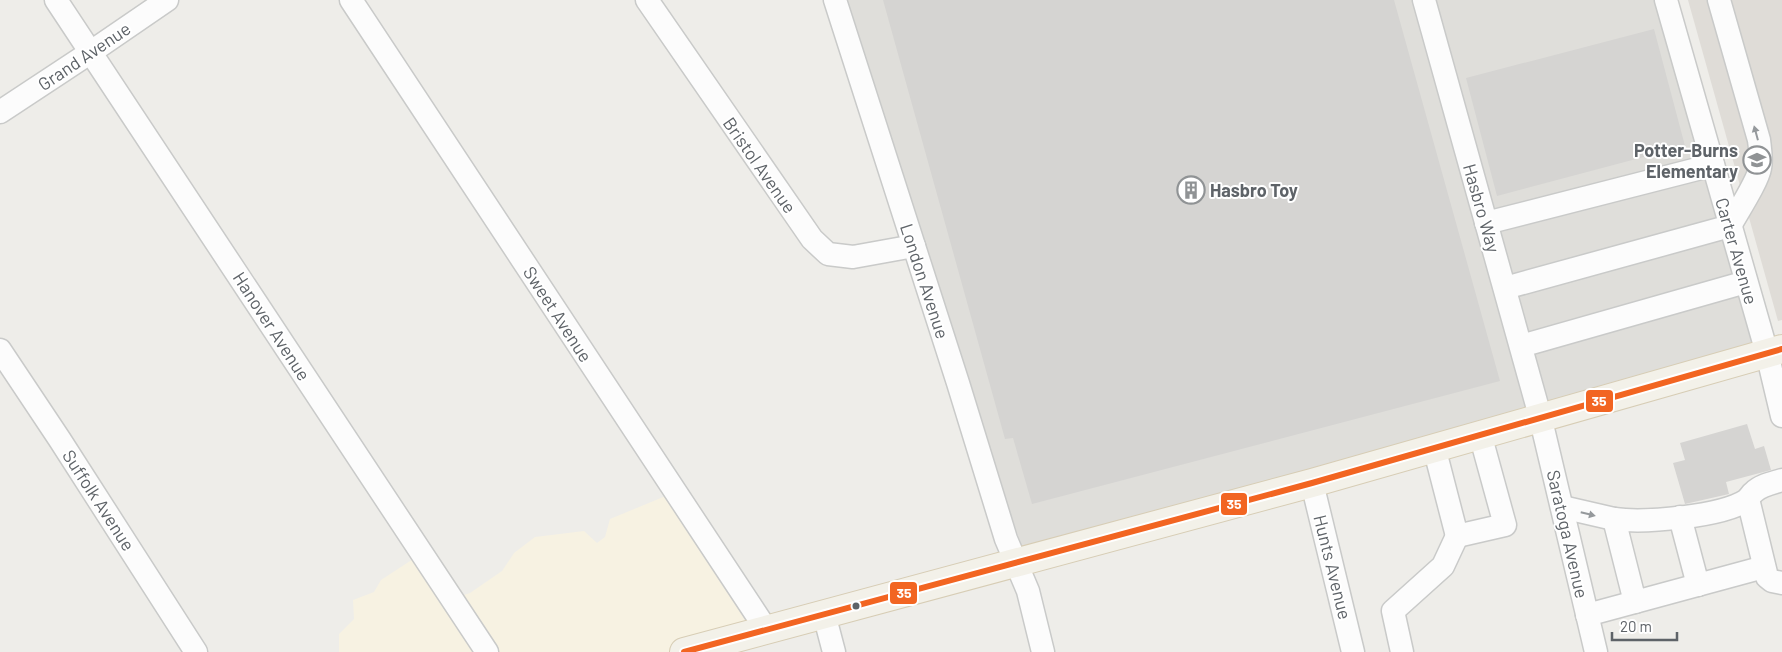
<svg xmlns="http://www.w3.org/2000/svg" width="1782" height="652" viewBox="0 0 1782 652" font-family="Barlow,sans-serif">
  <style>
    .commercial { fill: #f7f2e2 }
    .industrial { fill: #dfdeda }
    .education { fill: #dfdcd7 }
    .building { fill: #d5d4d2 }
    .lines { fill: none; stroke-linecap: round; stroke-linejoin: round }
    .minor-casing { stroke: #c9cac9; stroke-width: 25 }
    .major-casing { stroke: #d7cdb5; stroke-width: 30 }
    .minor { stroke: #fcfcfc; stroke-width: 22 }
    .major { stroke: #f3f1e9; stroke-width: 28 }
    .bus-1-casing { stroke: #fff; stroke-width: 10 }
    .bus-1 { stroke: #f26522; stroke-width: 6 }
    .oneway { fill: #95999c }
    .bus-dot { fill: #5e6368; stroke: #fff; stroke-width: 2 }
    .labels { text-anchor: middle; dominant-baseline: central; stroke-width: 4; stroke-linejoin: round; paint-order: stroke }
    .street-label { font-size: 18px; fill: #5e6368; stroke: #fff }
    .poi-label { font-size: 18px; font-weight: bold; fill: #5e6368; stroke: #fff; text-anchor: end }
    .line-badge { stroke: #fff; stroke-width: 2 }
    .badge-label { font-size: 14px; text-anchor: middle; font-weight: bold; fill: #fff }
  </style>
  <rect width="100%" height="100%" fill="#eeede9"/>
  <polygon class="commercial" points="685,488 746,579 748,580 761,629 678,652 339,652 339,634 354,619 353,600 374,592 381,580 430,548 438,556 464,595 470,593 502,571 514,553 535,537 584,531 597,543 605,537 610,519"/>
  <polygon class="industrial" points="838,0 1674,0 1768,352 1024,552 915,249"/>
  <polygon class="education" points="1688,0 1782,0 1782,320 1778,321"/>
  <g class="building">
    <polygon points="883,0 1394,0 1500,381 1032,504 1013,438 1005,439"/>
    <polygon points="1654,29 1685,146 1497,196 1466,78"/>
    <polygon points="1747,424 1755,449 1764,446 1771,470 1726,482 1729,494 1685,504 1673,463 1685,460 1680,443"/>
  </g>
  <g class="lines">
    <g class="minor-casing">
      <g id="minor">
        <polyline points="56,0 487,652"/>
        <polyline points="351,0 766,629"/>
        <polyline points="647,0 812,239 828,254 853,257 914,246"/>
        <polyline points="835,0 958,383 1006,539 1028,591 1043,652"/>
        <polyline points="1424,0 1540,416 1596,652"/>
        <polyline points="1666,0 1767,353 1782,416"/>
        <polyline points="0,112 91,52 167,0"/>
        <polyline points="1486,223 1713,165"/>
        <path d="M 1505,288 L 1730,226 C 1737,213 1758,181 1760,168 C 1762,159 1760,149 1759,140 L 1719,0"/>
        <polyline points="1521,346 1746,282"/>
        <polyline points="0,350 60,440 196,652"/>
        <polyline points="1434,447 1457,536 1505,525 1480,434"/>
        <polyline points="1312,483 1353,652"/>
        <polyline points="1748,499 1767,577 1772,581 1782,583"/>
        <polyline points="1562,507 1614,519"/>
        <polyline points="1680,517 1698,585"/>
        <path d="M 1764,567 L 1635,602 L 1614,519 C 1644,523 1721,517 1747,500 C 1749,498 1751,494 1754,492 C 1761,485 1773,483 1782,480"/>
        <polyline points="824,614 834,652"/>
        <polyline points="1587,615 1635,602"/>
        <polyline points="1402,652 1393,611 1443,566 1457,536"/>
      </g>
    </g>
    <g class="major-casing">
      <polyline id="major" points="684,652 1312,483 1782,349"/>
    </g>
    <use href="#minor" class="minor"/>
    <use href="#major" class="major"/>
    <g class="bus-1-casing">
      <polyline id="bus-1" points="684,652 1312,483 1782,349"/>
    </g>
    <use href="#bus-1" class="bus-1"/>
  </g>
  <defs><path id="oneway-solid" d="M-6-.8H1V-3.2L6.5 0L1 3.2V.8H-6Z" transform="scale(1.25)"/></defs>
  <g class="oneway">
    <use href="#oneway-solid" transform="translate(1756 133) rotate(-105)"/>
    <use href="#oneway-solid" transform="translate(1588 514) rotate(14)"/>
  </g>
  <defs>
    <g id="school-ring" transform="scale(1.4375)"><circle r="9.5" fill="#fff" stroke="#909395" stroke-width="1.5"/><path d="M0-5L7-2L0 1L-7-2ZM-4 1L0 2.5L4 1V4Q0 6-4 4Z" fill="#909395"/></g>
    <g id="building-ring" transform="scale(1.4375)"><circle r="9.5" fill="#fff" stroke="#909395" stroke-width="1.5"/><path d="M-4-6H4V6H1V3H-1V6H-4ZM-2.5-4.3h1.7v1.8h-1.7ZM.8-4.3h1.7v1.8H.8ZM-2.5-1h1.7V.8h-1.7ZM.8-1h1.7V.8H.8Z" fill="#909395"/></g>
  </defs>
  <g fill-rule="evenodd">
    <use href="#school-ring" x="1757" y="160"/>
    <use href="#building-ring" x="1191" y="190"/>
  </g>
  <circle class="bus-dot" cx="856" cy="606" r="4.5"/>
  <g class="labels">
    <g class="street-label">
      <text transform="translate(84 56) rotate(-34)">Grand Avenue</text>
      <text transform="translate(760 165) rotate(55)">Bristol Avenue</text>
      <text transform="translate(1482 208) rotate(74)">Hasbro Way</text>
      <text transform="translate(1737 251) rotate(74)">Carter Avenue</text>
      <text transform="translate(925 281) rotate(72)">London Avenue</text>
      <text transform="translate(558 314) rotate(57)">Sweet Avenue</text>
      <text transform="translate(272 326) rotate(57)">Hanover Avenue</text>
      <text transform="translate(99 500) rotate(57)">Suffolk Avenue</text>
      <text transform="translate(1568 534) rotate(77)">Saratoga Avenue</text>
      <text transform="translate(1333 567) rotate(76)">Hunts Avenue</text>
    </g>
    <g class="poi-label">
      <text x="1738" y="150">Potter-Burns<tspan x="1738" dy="21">Elementary</tspan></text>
      <text x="1210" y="190" text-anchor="start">Hasbro Toy</text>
    </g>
  </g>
  <g class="line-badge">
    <rect x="1585" y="389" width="29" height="24" rx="5" fill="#f26522"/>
    <rect x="1220" y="492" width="28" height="24" rx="5" fill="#f26522"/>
    <rect x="889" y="581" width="29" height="24" rx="5" fill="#f26522"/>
  </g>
  <g class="badge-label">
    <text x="1599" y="406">35</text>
    <text x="1234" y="509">35</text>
    <text x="904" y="598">35</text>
  </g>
  <path d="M1612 632v8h65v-8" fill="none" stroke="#5e6368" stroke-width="2.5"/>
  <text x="1620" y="632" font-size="15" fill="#5e6368" stroke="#ffffff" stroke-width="4" paint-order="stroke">20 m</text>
</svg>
